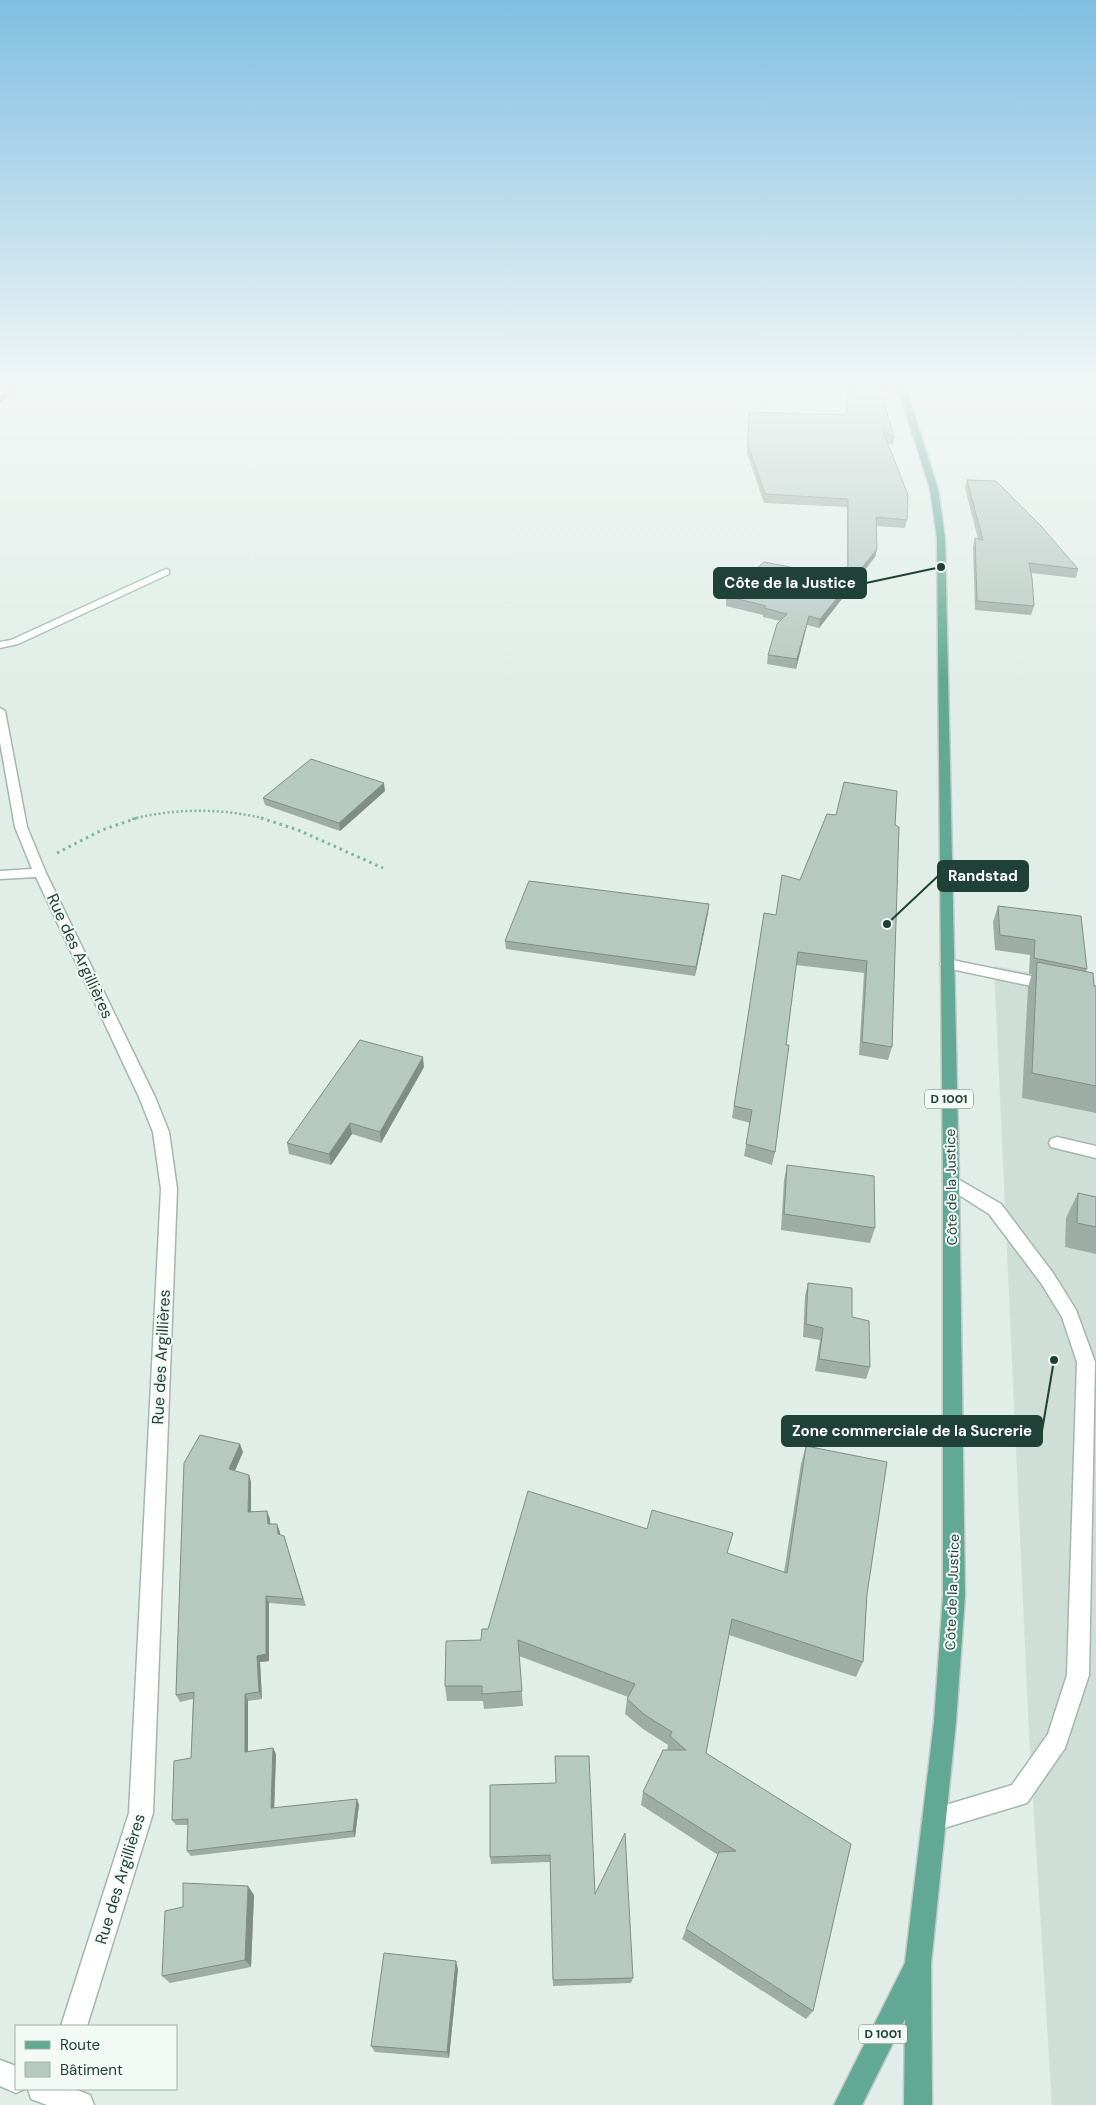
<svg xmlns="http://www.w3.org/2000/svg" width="1096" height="2105" viewBox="0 0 1096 2105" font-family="'DM Sans',sans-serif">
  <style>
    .built { fill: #cfded7 }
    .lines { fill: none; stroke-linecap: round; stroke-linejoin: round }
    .minor-casing { stroke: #a3b7af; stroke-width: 3 }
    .major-casing { stroke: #c1cac7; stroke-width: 3 }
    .path-far1 { stroke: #7eb5a3; stroke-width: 2.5; stroke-dasharray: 2 2.5; stroke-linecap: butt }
    .path { stroke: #7eb5a3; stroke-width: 3; stroke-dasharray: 2.5 4; stroke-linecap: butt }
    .minor { fill: #fff; fill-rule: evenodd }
    .major { fill: #61a895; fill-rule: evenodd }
    .wall { fill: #9dada6 }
    .shaded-wall { fill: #7f8d87 }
    .building { fill: #b6c9c1; stroke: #7f8d87 }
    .labels { text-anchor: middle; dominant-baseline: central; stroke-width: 4; stroke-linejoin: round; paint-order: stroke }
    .shield { fill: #f3faf6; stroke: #5f7870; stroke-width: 1 }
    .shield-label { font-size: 12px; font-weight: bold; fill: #204137 }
    .street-label { font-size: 14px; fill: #204137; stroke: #f3faf6 }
    .near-street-label { font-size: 16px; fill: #204137; stroke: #f3faf6 }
    .leader { fill: none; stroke: #204137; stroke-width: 2 }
    .callout-dot { fill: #204137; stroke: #f3faf6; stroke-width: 2 }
    .callout { fill: #204137; stroke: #204137; stroke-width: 2 }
    .callout-label { font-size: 15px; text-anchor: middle; font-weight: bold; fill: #fff }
  </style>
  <rect width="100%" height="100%" fill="#e1eee8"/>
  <polygon class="built" points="994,966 1096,985 1096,2105 1052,2105 1029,1734"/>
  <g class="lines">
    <g class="minor-casing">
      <g id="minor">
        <polygon points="166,569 169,570 169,574 18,644 0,648 0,642 11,640"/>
        <polygon points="0,708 5,711 27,827 46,873 155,1097 169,1132 177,1189 153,1813 87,2026 61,2026 129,1813 161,1189 153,1132 139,1097 36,877 0,879 0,871 32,869 15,827 0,742"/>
        <polygon points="947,959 1050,980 1055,982 1057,985 1055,988 1050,990 942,967 940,964 942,961"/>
        <polygon points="1057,1137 1096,1146 1096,1158 1051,1147 1049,1143 1051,1139"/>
        <polygon points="951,1175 1001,1204 1053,1273 1076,1310 1095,1362 1089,1675 1065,1748 1027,1803 934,1831 926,1827 922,1819 926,1811 1012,1785 1048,1734 1067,1675 1077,1362 1062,1317 1041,1283 989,1214 945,1186 943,1181 945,1176"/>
        <polygon points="0,2060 16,2066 16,2089 25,2089 16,2093 0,2086"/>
        <polygon points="28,2089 74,2089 90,2095 94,2105 47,2105 31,2099"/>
      </g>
    </g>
    <g class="major-casing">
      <polygon id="major" points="897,385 905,385 938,489 945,538 959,1181 965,1596 956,1722 931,1964 932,2105 904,2105 905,2019 862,2105 834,2105 905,1963 934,1722 943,1596 943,1181 937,538 930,489"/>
    </g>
    <path class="path-far1" d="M 132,819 C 176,808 222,808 266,819"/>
    <g class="path">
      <polyline points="261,818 298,830 383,868"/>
      <polyline points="57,853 102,830 137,818"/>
    </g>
    <use href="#minor" class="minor"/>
    <use href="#major" class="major"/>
  </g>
  <g class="wall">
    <polygon points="848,385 872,385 894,438 893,446 888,443 907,520 905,528 876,526 877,549 875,557 819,628 807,625 796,669 767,664 768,655 780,621 763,617 763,615 726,606 726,596 847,578 847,507 764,503 747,453 749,412 846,415"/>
    <polygon points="967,480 1078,569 1076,578 1031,573 1034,606 1031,615 975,610 973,547 975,538 978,539 965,488"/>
    <polygon points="385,791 340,831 265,805 263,798"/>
    <polygon points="895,825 892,1047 888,1060 859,1055 864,973 796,965 786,1045 775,1152 772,1165 744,1156 750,1123 732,1118 764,913 776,915 800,880"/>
    <polygon points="998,906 1087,969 1086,971 1094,986 1096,986 1096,1113 1022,1098 1028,987 1032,974 1029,974 1030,955 995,950 993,922"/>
    <polygon points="708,913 695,976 506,949 505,941"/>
    <polygon points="424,1067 381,1143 352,1134 331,1165 289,1154 287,1143"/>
    <polygon points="787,1165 875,1228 870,1243 781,1230 784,1180"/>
    <polygon points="1078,1193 1096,1197 1096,1254 1065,1247 1066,1218"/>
    <polygon points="808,1283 852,1317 870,1367 866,1379 815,1371 820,1340 803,1337 805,1296"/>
    <polygon points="806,1446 867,1594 863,1662 856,1677 729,1635 706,1753 813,2011 806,2019 682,1939 686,1929 718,1855 641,1805 643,1792 667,1750 668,1745 643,1729 625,1714 627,1699 628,1697 519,1656 523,1706 484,1709 483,1701 447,1701 445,1686 481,1640 488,1629 647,1529 728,1554 784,1572 801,1464"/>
    <polygon points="243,1452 235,1471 249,1475 251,1482 251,1512 267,1511 270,1519 270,1524 277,1524 280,1535 284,1536 306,1606 269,1603 269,1661 260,1662 262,1699 248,1701 248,1752 273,1748 276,1754 274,1808 357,1799 359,1805 355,1837 191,1856 187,1851 188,1825 176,1825 172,1820 191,1758 193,1699 180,1702 176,1695 184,1463"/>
    <polygon points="556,1783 595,1894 633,1978 631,1983 553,1986 550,1862 491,1864 490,1857"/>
    <polygon points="254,1895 251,1967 170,1983 162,1976"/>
    <polygon points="458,1969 449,2058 375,2052 371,2046"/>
  </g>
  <g class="shaded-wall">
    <polygon points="11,385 20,385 0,403 0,395"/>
    <polygon points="877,549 875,557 819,628 820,619"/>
    <polygon points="809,616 807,625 796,669 797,659"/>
    <polygon points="384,783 385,791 340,831 339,823"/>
    <polygon points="709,904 708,913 695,976 696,967"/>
    <polygon points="423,1057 424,1067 381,1143 380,1132"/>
    <polygon points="350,1123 352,1134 331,1165 329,1154"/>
    <polygon points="240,1444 243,1452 232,1477 229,1469"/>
    <polygon points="249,1475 251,1482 251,1519 248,1512"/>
    <polygon points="267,1511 270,1519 271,1532 268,1524"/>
    <polygon points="277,1524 280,1532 280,1542 278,1534"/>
    <polygon points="266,1596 269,1603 269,1661 260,1662 262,1699 259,1692 257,1656"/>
    <polygon points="245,1694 248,1701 248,1758 245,1752"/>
    <polygon points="273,1748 276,1754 274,1814 271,1808"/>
    <polygon points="357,1799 359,1805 355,1837 353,1831"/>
    <polygon points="248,1886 254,1895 251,1967 245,1960"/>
    <polygon points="456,1961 458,1969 449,2058 447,2052"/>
  </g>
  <g class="building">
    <polygon points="0,385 11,385 0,395"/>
    <polygon points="849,385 880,386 894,438 883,431 908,495 907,520 876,517 877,549 820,619 809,616 797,659 768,655 777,624 787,614 764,608 766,606 726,596 764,562 848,578 848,499 765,494 748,445 749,412 846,415"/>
    <polygon points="967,480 996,481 1041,526 1078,569 1029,563 1032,578 1034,606 977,601 975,538 983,540"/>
    <polygon points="311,759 384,783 339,823 263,798"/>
    <polygon points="844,782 897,791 895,825 899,827 892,1047 862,1042 867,961 798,952 786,1045 789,1045 775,1152 746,1144 752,1110 734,1106 764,913 776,915 782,875 800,880 827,814 836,815"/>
    <polygon points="529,881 709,904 696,967 505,941"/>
    <polygon points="998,906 1081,916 1087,969 1034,958 1035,940 1000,935"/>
    <polygon points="1037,962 1093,973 1094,986 1096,986 1096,1086 1032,1073"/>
    <polygon points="360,1040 423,1057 380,1132 350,1123 329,1154 287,1143"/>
    <polygon points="787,1165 874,1176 875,1228 784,1214"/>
    <polygon points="1078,1193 1096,1197 1096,1227 1077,1223"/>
    <polygon points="808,1283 852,1288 852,1317 869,1321 870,1367 819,1359 823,1328 806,1324"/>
    <polygon points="200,1435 240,1444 229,1469 249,1475 248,1512 267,1511 268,1524 277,1524 278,1534 284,1536 303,1599 266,1596 266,1654 257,1656 259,1692 245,1694 245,1752 273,1748 271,1808 357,1799 353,1831 187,1851 188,1819 172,1820 174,1761 191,1758 194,1692 176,1695 177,1662 184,1463"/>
    <polygon points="806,1446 887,1462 867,1594 863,1662 732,1619 706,1753 851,1844 813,2011 686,1929 719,1852 736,1851 643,1792 663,1750 686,1750 670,1736 672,1732 645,1715 627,1699 635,1684 518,1640 522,1691 482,1694 482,1686 445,1686 446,1641 481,1640 482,1629 488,1629 528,1491 647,1529 652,1510 733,1533 727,1553 787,1573"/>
    <polygon points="555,1756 589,1756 595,1894 625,1833 633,1978 553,1980 550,1855 490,1857 490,1785 556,1783"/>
    <polygon points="183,1883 248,1886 245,1960 162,1976 165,1911 183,1907"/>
    <polygon points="384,1953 456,1961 447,2052 371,2046"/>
  </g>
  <linearGradient id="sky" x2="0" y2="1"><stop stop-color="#80bee2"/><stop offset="0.57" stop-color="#f2f7f5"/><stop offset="1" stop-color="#f2f7f5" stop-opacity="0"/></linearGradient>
  <rect width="1096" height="680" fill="url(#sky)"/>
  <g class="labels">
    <g class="shield">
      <rect x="925" y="1089.5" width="48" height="19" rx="4"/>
      <rect x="859" y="2024.5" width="48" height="19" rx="4"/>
    </g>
    <g class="shield-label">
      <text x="949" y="1099">D 1001</text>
      <text x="883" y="2034">D 1001</text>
    </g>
    <g class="street-label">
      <text transform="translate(951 1187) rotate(-91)">Côte de la Justice</text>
      <text transform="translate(952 1592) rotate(-88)">Côte de la Justice</text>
    </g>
    <g class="near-street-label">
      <text transform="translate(80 956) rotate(65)">Rue des Argillières</text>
      <text transform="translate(161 1357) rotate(-87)">Rue des Argillières</text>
      <text transform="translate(120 1879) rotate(-73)">Rue des Argillières</text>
    </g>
  </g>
  <path class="leader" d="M941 567L866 583M887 924L938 876M1054 1360L1042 1431"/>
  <g class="callout-dot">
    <circle cx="941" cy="567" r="5"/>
    <circle cx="887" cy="924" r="5"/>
    <circle cx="1054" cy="1360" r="5"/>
  </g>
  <g class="callout">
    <rect x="714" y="568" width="152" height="30" rx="5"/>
    <rect x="938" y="861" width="90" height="30" rx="5"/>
    <rect x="782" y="1416" width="260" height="30" rx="5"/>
  </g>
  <g class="callout-label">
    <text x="790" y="588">Côte de la Justice</text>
    <text x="983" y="881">Randstad</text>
    <text x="912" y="1436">Zone commerciale de la Sucrerie</text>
  </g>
  <rect x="15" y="2025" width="162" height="65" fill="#f3faf6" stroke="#9fb0aa"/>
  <rect x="25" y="2041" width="25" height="8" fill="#61a895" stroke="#9fb0aa"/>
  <text x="60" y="2050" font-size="15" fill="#204137">Route</text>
  <rect x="25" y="2062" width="25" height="15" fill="#b6c9c1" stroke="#9fb0aa"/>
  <text x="60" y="2075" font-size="15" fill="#204137">Bâtiment</text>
</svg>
